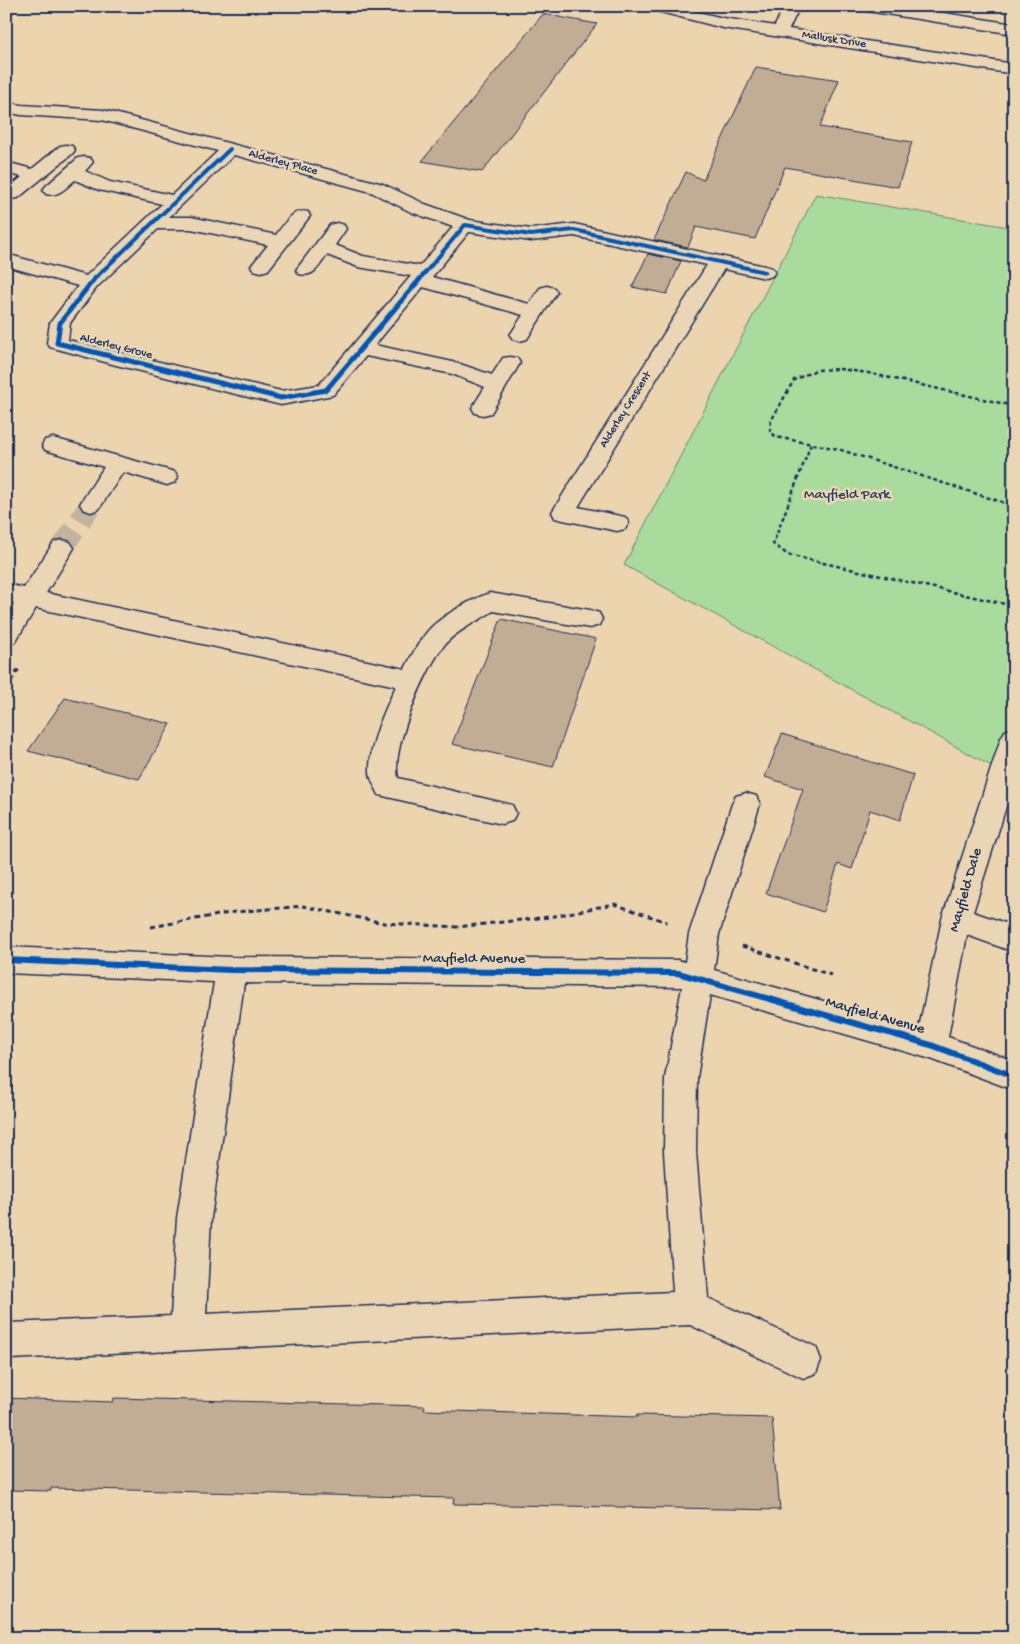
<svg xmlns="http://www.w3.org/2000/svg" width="1020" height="1644" viewBox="0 0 1020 1644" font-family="'Gochi Hand',sans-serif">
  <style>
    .green { fill: #a8db9c; stroke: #62857d }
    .building { fill: #c1ad94; stroke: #1b2f5e }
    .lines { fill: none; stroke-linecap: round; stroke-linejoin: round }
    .minor-tunnel { stroke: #c2b39f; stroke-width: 22; stroke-dasharray: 22 11; stroke-linecap: butt }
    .minor-casing { stroke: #1b2f5e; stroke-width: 3 }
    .path-far1 { stroke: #1b2f5e; stroke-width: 2.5; stroke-dasharray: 4 3; stroke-linecap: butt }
    .path { stroke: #1b2f5e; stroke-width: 3; stroke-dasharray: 5 4; stroke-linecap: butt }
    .minor { fill: #ead6b4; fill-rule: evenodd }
    .cycleway-far2-casing { stroke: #ead6b4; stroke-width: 5.5 }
    .cycleway-far1-casing { stroke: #ead6b4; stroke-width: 8 }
    .cycleway-casing { stroke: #ead6b4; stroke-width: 9 }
    .cycleway-far2 { stroke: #0057b8; stroke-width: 4 }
    .cycleway-far1 { stroke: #0057b8; stroke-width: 5 }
    .cycleway { stroke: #0057b8; stroke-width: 6 }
    .labels { text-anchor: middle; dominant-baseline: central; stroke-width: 5; stroke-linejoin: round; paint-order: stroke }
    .far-street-label { font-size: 12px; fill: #1b2f5e; stroke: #ead6b4 }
    .park-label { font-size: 15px; fill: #294064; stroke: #ead6b4 }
    .street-label { font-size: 15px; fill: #1b2f5e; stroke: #ead6b4 }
  </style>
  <rect width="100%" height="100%" fill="#ecd4af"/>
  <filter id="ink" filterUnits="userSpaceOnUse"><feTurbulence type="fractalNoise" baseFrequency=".02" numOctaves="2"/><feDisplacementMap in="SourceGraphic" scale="10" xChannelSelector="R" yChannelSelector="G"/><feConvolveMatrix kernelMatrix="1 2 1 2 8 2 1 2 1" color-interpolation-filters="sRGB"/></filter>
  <g filter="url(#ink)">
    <polygon class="green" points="816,194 1014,228 1014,742 995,768 624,565"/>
    <g class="building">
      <polygon points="543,14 597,24 482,172 422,161"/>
      <polygon points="756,67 839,80 820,127 912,142 898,187 785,167 755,239 696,227 688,247 654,240 686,172 703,180"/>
      <polygon points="648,254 681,261 667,294 632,287"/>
      <polygon points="501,619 596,639 553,767 452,744"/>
      <polygon points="65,698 171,724 139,779 28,751"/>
      <polygon points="782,734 913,775 900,820 870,810 852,869 838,864 823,912 766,893 803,789 765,777"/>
      <polygon points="6,1398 113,1402 114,1398 425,1406 424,1410 637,1417 637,1415 772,1418 780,1510 453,1504 454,1498 281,1494 51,1488 51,1491 6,1490"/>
    </g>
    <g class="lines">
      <polyline class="minor-tunnel" points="62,548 91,504"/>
      <g class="minor-casing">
        <g id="minor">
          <polygon points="647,6 673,6 723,18 775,26 784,6 800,6 789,29 1014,64 1014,74 723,28 649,9"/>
          <polygon points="859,6 899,6 1014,24 1014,34 867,11 861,9"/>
          <path d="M 6,102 L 21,105 L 103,110 L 383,184 L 425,204 L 470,220 L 531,229 L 574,224 L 765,266 L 772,268 L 775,272 L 772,276 L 765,278 L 724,269 L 578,507 L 625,517 L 629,523 L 625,529 L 617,531 L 563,520 L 555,518 L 552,512 L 707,265 L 574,236 L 531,241 L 469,232 L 432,277 L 529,304 L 540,288 L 547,286 L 554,288 L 557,292 L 527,339 L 520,341 L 513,339 L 510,335 L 523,315 L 423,287 L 375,345 L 457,363 L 492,375 L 503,358 L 510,357 L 517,358 L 520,363 L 491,413 L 483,415 L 475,413 L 472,408 L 485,387 L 452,374 L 366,356 L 333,395 L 281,405 L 116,365 L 50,347 L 47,343 L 50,323 L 78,286 L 6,266 L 6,254 L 86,276 L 162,204 L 99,190 L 75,180 C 65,188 59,197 46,194 L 43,190 L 46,186 L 78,158 L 84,157 L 90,158 L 93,162 L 85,171 L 110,182 L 172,195 L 218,151 L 102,120 L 21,115 L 6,112 ZM 234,155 L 371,192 L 411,212 L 453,227 L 420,266 L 363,256 L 335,245 L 346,229 L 344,225 L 337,223 L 330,225 L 296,270 L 299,274 C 314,278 319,266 327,255 L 358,267 L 411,276 L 319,385 L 281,391 L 68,340 L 70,323 L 97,287 L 158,229 L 191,229 L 268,245 L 251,266 L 254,270 L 261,272 L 268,270 L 310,216 L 308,212 C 292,208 285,224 276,235 L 191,217 L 169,217 Z"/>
          <polygon points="66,145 72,146 75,150 72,154 18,198 12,199 6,198 6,190 22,177 6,173 6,162 32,169 60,146"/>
          <polygon points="53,438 175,472 178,477 175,482 167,485 123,472 99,509 91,512 83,509 80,504 104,467 45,450 42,445 45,440"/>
          <path d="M 62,540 L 70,542 L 74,548 L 46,593 L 405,669 C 411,656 418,643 427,632 C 439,617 472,599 490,593 L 590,610 L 599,613 L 602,619 L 599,625 L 590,628 L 493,611 C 478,621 458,630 446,643 C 426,666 391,748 398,778 L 512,805 L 516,813 L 512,821 L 502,824 L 379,795 C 376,788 371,781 370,773 C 369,744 384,712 396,686 L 36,608 L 15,642 L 6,645 L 6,616 L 14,603 L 6,602 L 6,584 L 24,588 L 54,542 Z"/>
          <path d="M 1014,728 L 1014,781 L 973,912 L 1014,926 L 1014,952 L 967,935 L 948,1037 L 1014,1061 L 1014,1090 L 931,1059 L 710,995 L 697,1078 L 696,1152 L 708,1298 L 816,1347 L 821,1360 L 816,1373 L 803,1378 L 690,1325 L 10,1359 L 6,1357 L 6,1325 L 10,1323 L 171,1316 L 177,1218 L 214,982 L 6,973 L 6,947 L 231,957 L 678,960 L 685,962 L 689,934 L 732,804 L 736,796 L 746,793 L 756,796 L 760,804 L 719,934 L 714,970 L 919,1028 L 942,919 L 1001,738 L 1005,731 ZM 244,983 L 682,987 L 665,1078 L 664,1152 L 673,1292 L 206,1314 L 211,1218 Z"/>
        </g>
      </g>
      <g class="path-far1">
        <polyline points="1014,406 868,373 840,369 816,370 794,380 771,421 770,431 776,437 838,449 1014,506"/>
        <polyline points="811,444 773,544 788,555 1014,606"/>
      </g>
      <g class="path">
        <polyline points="6,689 20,667"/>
        <polyline points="151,927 235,912 303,906 384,923 457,927 549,917 614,904 667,922"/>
        <polyline points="742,946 831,975"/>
      </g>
      <use href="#minor" class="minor"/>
      <g class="cycleway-far2-casing">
        <g id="cycleway-far2">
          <polyline points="93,280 230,149"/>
          <polyline points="419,280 465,225 531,235 574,230 765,272"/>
        </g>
      </g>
      <g class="cycleway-far1-casing">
        <polyline id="cycleway-far1" points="94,279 60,323 57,343 281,398 326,390 420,279"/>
      </g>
      <g class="cycleway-casing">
        <polyline id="cycleway" points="6,960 231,970 678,973 931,1045 1014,1076"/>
      </g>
      <use href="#cycleway-far2" class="cycleway-far2"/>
      <use href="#cycleway-far1" class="cycleway-far1"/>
      <use href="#cycleway" class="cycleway"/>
    </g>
  </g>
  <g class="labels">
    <g class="far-street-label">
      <text transform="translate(834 40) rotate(9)">Mallusk Drive</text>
      <text transform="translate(283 163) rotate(15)">Alderley Place</text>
      <text transform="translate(116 347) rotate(14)">Alderley Grove</text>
      <text transform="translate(626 410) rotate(-58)">Alderley Crescent</text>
    </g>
    <g class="park-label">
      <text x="847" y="495">Mayfield Park</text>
    </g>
    <g class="street-label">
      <text transform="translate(966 890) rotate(-74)">Mayfield Dale</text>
      <text x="474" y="959">Mayfield Avenue</text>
      <text transform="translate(875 1016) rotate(16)">Mayfield Avenue</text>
    </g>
  </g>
  <rect width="1020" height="1644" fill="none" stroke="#ead6b4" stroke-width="25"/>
  <rect x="12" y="12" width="995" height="1619" fill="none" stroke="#1b2f5e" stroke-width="2" filter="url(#ink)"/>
</svg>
